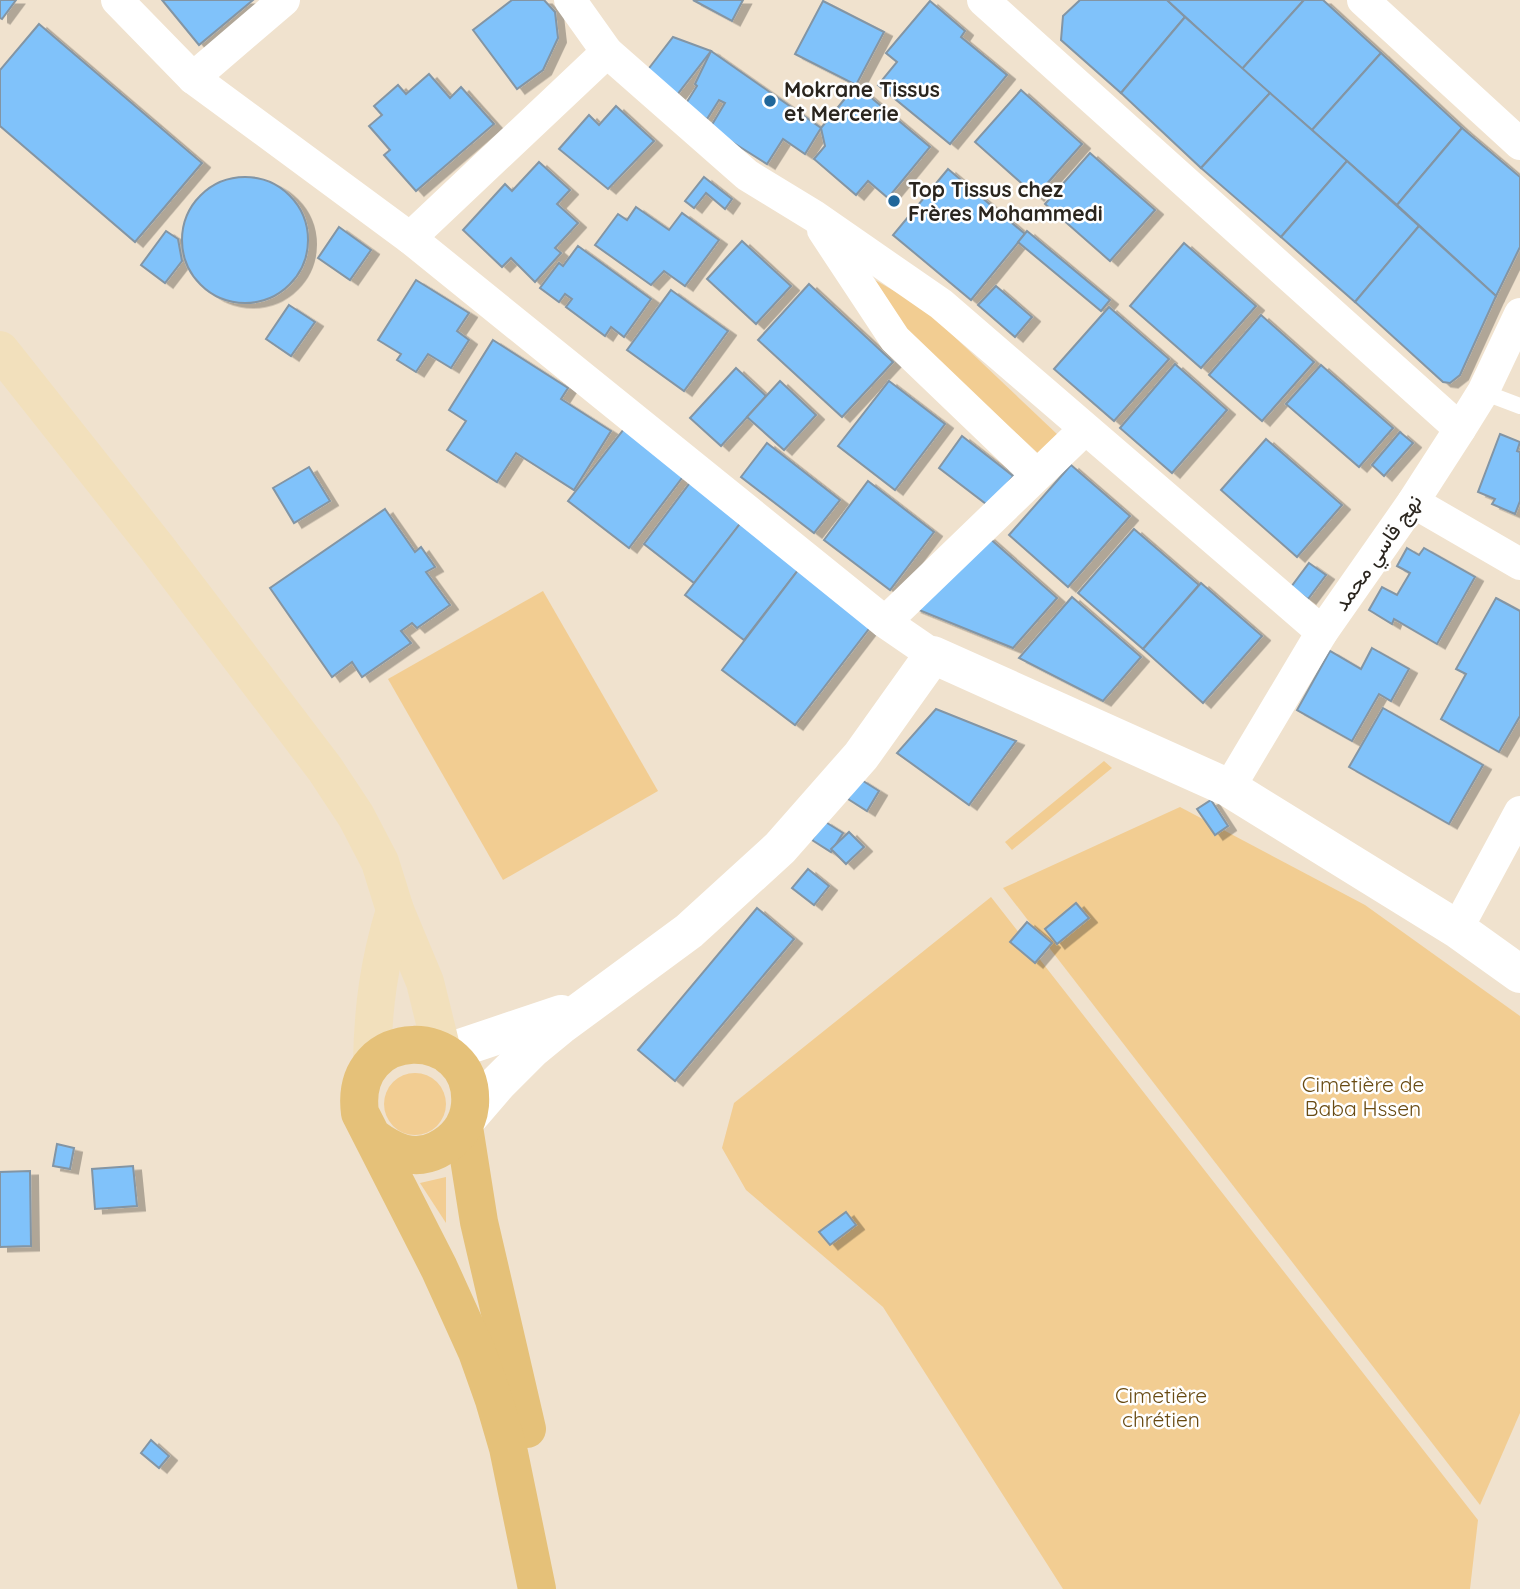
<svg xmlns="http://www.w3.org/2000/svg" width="1520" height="1589" viewBox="0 0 1520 1589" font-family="Quicksand,Vazirmatn,sans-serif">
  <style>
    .green { fill: #f2cd92 }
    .building { fill: #80c2fa; stroke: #8395a4; stroke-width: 2; filter: url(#shadow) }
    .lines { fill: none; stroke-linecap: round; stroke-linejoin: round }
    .service { stroke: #fff; stroke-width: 16 }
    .minor { stroke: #fff; stroke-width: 32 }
    .tertiary { stroke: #fff; stroke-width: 38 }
    .secondary { stroke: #f2e0bc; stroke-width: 38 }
    .primary { stroke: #e5c179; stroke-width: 38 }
    .poi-dot { fill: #20669a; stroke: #fff; stroke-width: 2.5 }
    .labels { text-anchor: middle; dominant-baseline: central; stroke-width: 5; stroke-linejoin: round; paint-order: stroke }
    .poi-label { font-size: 21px; font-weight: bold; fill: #2a251e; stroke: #fff; text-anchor: start }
    .street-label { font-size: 21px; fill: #2a251e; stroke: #fff }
    .park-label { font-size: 21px; fill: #684a12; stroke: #fff }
  </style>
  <defs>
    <filter id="shadow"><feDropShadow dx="8" dy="4.5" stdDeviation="0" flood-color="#0004"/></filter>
  </defs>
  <rect width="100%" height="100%" fill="#f0e2ce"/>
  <g class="green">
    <polygon points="875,280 924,308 1058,435 1039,454 913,339"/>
    <polygon points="543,591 658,791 503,880 388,679"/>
    <polygon points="1104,761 1112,768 1012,850 1005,842"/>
    <polygon points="1180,807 1365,905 1520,1016 1520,1413 1480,1505 1003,888"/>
    <polygon points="991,897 1478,1520 1470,1589 1063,1589 883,1307 746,1190 722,1148 734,1103"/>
    <circle cx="415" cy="1104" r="31"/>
    <polygon points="446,1177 446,1223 420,1183"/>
  </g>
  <g class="building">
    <polygon points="0,0 16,0 2,19 0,18"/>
    <polygon points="162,0 253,0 199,45"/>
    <polygon points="512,0 544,0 555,12 558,38 543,70 517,89 473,30"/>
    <polygon points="693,0 743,0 732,21"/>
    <polygon points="1080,0 1167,0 1185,17 1121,93 1061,40 1063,16"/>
    <polygon points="1167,0 1304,0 1242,69"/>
    <polygon points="1304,0 1323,0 1381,53 1312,130 1242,69"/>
    <polygon points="823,1 884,32 856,85 795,54"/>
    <polygon points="930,1 965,31 961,37 1007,75 950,144 878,85 897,62 886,53"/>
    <polygon points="1185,17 1270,93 1201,168 1121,93"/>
    <polygon points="39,24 202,163 135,242 0,126 0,70"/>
    <polygon points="673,37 711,51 673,100 643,76"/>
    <polygon points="711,51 821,128 805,154 783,139 767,164 710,128 725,103 719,100 707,119 685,105 697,86 695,84"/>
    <polygon points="1381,53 1462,128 1397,205 1312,130"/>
    <polygon points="429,74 450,98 461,87 494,124 416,191 384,155 390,150 369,126 382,115 374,106 398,85 406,94"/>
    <polygon points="856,85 930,147 888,198 868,181 856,195 814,159 825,146 821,128"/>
    <polygon points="1021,90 1082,144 1036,196 975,142"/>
    <polygon points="1270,93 1347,161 1281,237 1201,168"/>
    <polygon points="616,106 654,141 608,189 559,149 589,115 599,125"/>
    <polygon points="1462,128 1520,177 1520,247 1496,296 1397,205"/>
    <polygon points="1090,153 1155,210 1110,261 1045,204"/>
    <polygon points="1347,161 1419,226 1355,302 1281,237"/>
    <polygon points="539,162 570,190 557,204 578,223 555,248 561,253 535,282 511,258 502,267 463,230 505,184 512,191"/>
    <polygon points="948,169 1025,234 971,300 893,235"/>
    <polygon points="704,177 732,199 725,209 706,193 694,208 685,201"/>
    <circle cx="245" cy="240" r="63"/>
    <polygon points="636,207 669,230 682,213 719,240 685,286 664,271 651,285 595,245 618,214 627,220"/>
    <polygon points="1419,226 1496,296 1460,375 1450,383 1443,382 1355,302"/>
    <polygon points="339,227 371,250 350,280 318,258"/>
    <polygon points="166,231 178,239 182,261 165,283 141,265"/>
    <polygon points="1027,231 1110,300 1101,311 1018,242"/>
    <polygon points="742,241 791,286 756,324 707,279"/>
    <polygon points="1184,243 1256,306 1201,368 1130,306"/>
    <polygon points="578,246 651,299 624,337 611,327 605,336 566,307 572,299 565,294 559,302 540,288 559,263 563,266"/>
    <polygon points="416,280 469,313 457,331 469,340 451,368 428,354 416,372 397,360 401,354 378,340"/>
    <polygon points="809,284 893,362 842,417 758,340"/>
    <polygon points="996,286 1032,317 1015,337 978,305"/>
    <polygon points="671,290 728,331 684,391 627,350"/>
    <polygon points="289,305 315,322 291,356 266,339"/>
    <polygon points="1109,307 1169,359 1114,421 1054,369"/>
    <polygon points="1261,315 1314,362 1262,421 1209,375"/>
    <polygon points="493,340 568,388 561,399 611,431 574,490 516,453 497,482 447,450 466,421 449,410"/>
    <polygon points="1175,364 1227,410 1172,473 1120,428"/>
    <polygon points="1321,365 1393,428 1359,467 1286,404"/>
    <polygon points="736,368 766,396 721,446 690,418"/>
    <polygon points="780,381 816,415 784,450 747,417"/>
    <polygon points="889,381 945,424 895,490 838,446"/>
    <polygon points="631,420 691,466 629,548 568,501"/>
    <polygon points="1400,432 1413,443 1384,476 1372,465"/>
    <polygon points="1500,434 1520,442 1517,451 1520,452 1520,501 1515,514 1492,504 1495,499 1478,492"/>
    <polygon points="962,436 1013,476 990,507 939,468"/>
    <polygon points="1266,439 1342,505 1297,557 1221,490"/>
    <polygon points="767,443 840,500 814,533 741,477"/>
    <polygon points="1071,465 1130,516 1068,587 1009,535"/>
    <polygon points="309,467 330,501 294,523 273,488"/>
    <polygon points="695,476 746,516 694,583 644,544"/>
    <polygon points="868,481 934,532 890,590 824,540"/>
    <polygon points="385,509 415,552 421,547 435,567 426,572 450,605 417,628 412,623 401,631 411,643 362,677 352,662 332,677 270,588"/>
    <polygon points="746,516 805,561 744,640 685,595"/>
    <polygon points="1134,529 1199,585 1143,649 1078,593"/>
    <polygon points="987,536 1057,598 1013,648 914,608"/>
    <polygon points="1407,548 1419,555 1424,548 1475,577 1437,644 1394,619 1392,624 1369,610 1382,587 1397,595 1410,573 1397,566"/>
    <polygon points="805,561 878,617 795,725 722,670"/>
    <polygon points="1309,563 1326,575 1308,599 1291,587"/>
    <polygon points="1201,583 1262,636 1203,703 1143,649"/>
    <polygon points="1072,597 1141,657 1103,701 1019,658"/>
    <polygon points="1496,598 1520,611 1520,716 1499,752 1441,719 1466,674 1456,669"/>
    <polygon points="1372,648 1409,669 1391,701 1379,694 1352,741 1297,710 1330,651 1361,669"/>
    <polygon points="1383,708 1483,765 1449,824 1349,767"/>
    <polygon points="936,709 1016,741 969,805 897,753"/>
    <polygon points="860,779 879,791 867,811 848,799"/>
    <polygon points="1211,800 1228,826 1215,835 1197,809"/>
    <polygon points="824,821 843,833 831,852 812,840"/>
    <polygon points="849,832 864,847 846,864 831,849"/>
    <polygon points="808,869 829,886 814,905 792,888"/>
    <polygon points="1076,903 1089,918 1057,944 1045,929"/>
    <polygon points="757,908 794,939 675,1081 638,1050"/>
    <polygon points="1027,922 1052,943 1035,963 1010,942"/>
    <polygon points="57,1144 74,1148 70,1169 53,1166"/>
    <polygon points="133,1166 137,1206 95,1209 92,1169"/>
    <polygon points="30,1171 31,1246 0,1247 0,1172"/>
    <polygon points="846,1212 856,1225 830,1245 819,1232"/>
    <polygon points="151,1440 169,1456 159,1468 141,1453"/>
  </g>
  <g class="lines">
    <polyline class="service" points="1483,392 1520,406"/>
    <g class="minor">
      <polyline points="117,0 193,78 410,238 885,622 933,655"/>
      <polyline points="570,0 607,52 747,175 814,216 941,304 1322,632"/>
      <polyline points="983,0 1460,429"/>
      <polyline points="1363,0 1520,144"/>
      <polyline points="193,78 284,0"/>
      <polyline points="823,230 895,339 1037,475"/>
      <polyline points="410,238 607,52"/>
      <polyline points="1413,502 1520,564"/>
      <polyline points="885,622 1085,429"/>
      <polyline points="1229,788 1322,632 1413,502 1460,429 1483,392 1520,314"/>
      <polyline points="1457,929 1520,812"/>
    </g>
    <g class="tertiary">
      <polyline points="445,1053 561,1014"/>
      <polyline points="467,1119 498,1083 532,1049 560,1026 689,931 780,848 861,756 933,655 1229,788 1457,929 1520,974"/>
    </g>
    <g class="secondary">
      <polyline points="0,350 157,548 325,769 356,816 380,862 395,910 425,982 442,1051"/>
      <path d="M 372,1062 C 373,1008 379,962 395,910"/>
    </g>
    <g class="primary">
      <polyline points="464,1127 479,1222 527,1429"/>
      <path d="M 373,1137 C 392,1151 413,1162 437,1150 C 455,1141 468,1126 470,1105 C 476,1024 348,1023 360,1113 L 439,1268 L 477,1352 L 494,1400 L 508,1448 L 537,1589"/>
    </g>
  </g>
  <g class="poi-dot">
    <circle cx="770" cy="101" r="7"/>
    <circle cx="894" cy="201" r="7"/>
  </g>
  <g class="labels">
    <g class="poi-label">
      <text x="784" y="89">Mokrane Tissus<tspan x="784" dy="24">et Mercerie</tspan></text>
      <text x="908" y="189">Top Tissus chez<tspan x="908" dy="24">Frères Mohammedi</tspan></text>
    </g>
    <g class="street-label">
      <text transform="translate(1377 552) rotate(-55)">نهج قاسي محمد</text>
    </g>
    <g class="park-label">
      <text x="1363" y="1084">Cimetière de<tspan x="1363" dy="24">Baba Hssen</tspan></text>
      <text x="1161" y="1395">Cimetière<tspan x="1161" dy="24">chrétien</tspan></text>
    </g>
  </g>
</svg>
